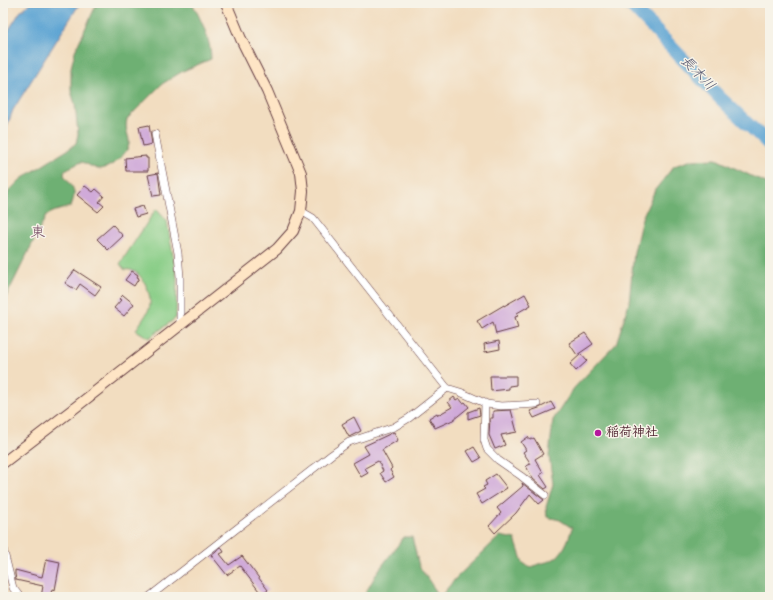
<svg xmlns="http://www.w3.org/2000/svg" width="773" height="600" viewBox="0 0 773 600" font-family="Dekko,'Klee One',sans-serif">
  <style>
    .green { fill: #88cd86; stroke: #697658 }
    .forest { fill: #6eb073; stroke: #5c684f }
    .water { fill: #5da4d3; stroke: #54627f }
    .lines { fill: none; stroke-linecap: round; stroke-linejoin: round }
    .river { stroke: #5da4d3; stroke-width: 14 }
    .building { fill: #d0aad9 }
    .street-casing { stroke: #633c41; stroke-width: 8 }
    .secondary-casing { stroke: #633c41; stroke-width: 12 }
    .street { stroke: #fff; stroke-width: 7 }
    .secondary { stroke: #fee5c5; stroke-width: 10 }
    .poi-dot { fill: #b5179e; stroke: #f7f3e8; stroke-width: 1.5 }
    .labels { text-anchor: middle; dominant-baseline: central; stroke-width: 3; stroke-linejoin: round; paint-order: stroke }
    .poi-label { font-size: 13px; font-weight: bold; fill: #4a1f2b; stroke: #f7f3e8; text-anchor: start }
    .water-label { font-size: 14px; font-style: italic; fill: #52546e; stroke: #f7f3e8 }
    .quarter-label { font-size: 15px; fill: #795068; stroke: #f7f3e8 }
  </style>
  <rect width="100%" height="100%" fill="#f7f3e8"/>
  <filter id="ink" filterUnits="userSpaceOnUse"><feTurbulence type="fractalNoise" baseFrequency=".025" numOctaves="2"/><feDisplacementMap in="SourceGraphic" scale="8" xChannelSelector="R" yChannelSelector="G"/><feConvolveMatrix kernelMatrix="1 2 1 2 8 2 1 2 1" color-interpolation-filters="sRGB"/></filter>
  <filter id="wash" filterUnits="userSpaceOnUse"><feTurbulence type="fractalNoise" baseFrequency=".012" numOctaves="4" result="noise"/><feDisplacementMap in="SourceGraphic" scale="16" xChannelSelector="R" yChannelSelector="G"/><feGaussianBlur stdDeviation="0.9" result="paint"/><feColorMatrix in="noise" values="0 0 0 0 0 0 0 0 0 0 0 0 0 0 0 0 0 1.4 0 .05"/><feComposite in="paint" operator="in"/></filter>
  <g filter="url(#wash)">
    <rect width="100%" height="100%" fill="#f2ddc0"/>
    <path class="green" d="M 156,209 L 167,221 L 177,278 L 176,318 L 149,338 L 136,330 C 140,323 146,316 149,309 C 154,296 141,266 125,270 L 120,264 Z"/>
    <g class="forest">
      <path d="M 97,3 L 192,3 C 201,19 211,40 211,59 L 183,71 L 162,84 L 127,119 C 124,131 130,136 129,144 C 127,155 110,169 99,169 C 94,169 87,163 81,162 L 65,170 L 64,175 C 74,189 77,190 71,206 C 62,210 54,210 46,216 L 3,303 L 3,205 L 9,191 L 21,179 L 69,149 L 76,143 L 78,134 L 75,104 L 71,91 L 71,68 L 75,51 Z"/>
      <path d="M 716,159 L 770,185 L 770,597 L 440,597 L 456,578 L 500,536 L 515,539 L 523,563 L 531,568 C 539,562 544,564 552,560 C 563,555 569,539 572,528 L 560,520 L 547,517 L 546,507 L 553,484 L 549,456 L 553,420 L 574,388 L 616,344 L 629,303 L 634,252 L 642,218 L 655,190 L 674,166 L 692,160 Z"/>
      <polygon points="404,537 412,537 419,566 440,597 366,597 365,594 378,571"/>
    </g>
    <polygon class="water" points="30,3 80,3 13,110 3,137 3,39 20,12"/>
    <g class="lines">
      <polyline class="river" points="626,3 632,6 719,97 770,145"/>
    </g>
    <g id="blocks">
      <g class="building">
        <polygon points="149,125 152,144 143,146 139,127"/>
        <polygon points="146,156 146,158 148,158 148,171 126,171 125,158"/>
        <polygon points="158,173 161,195 153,196 148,175"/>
        <polygon points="85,186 93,192 96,189 104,196 99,202 104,206 98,212 77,195"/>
        <polygon points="143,206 146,214 136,217 133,209"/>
        <polygon points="113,225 123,236 108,250 97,239"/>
        <polygon points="75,270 101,287 95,295 80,284 76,290 65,283"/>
        <polygon points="132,271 138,275 137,277 139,278 134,286 125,280"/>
        <polygon points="525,294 531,305 517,313 518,316 515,317 518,328 496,334 493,322 482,329 477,321 504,305 504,306"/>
        <polygon points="123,295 134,304 124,316 114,308 121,300 119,299"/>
        <polygon points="585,333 593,344 577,355 569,343"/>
        <polygon points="499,341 500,349 485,352 484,344"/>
        <polygon points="581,354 587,361 576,371 570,364"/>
        <polygon points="490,376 516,376 516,385 509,386 509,389 491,391"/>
        <polygon points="454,397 456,400 459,398 463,403 465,402 469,407 453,420 435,428 429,418 437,413 438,415 452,407 448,402"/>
        <polygon points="551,402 555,409 534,418 530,411 539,408"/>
        <polygon points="479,408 480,415 468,419 468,412"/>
        <polygon points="511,410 517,432 501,435 505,445 495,449 489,435 490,418 493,418 493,411"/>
        <polygon points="354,417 361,431 349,437 342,424"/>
        <polygon points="394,432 398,440 382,450 392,468 390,470 394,477 386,482 380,473 383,471 378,461 365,468 368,473 361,477 353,463 369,454 364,446"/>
        <polygon points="528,437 530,440 534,438 543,454 535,459 543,473 540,475 548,487 545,489 533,479 526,466 531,464 523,452 526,450 521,442"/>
        <polygon points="474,447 481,458 474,462 467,451"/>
        <polygon points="496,474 507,488 482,504 476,494 485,489 483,487 487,485 485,481"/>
        <polygon points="522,483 544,500 539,504 530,494 516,513 495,533 489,526 501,513 497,508 523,486"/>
        <polygon points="221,547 224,552 220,554 229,565 242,556 268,590 262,595 240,566 227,575 211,555"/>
        <polygon points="46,559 60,562 55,590 52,589 50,597 41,597 43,586 16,580 15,574 15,570 42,577"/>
      </g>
    </g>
  </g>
  <g filter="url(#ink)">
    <use href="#blocks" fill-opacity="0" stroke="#633c41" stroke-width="1"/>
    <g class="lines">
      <g class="street-casing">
        <g id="street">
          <polyline points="155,134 178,253 180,277 180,325"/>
          <polyline points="301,211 313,218 447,388 460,392 487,404 501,406 537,404"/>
          <polyline points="485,404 484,440 487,449 498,460 521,476 545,495"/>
          <polyline points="3,548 13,588 20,597"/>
          <polyline points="149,597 331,455 349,442 394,427 409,418 447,388"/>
        </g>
      </g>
      <g class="secondary-casing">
        <polyline id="secondary" points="3,463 72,410 277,249 293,231 301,211 303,191 301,173 267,91 241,39 226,3"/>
      </g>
      <use href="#street" class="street"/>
      <use href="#secondary" class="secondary"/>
    </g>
  </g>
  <circle class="poi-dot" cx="598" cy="433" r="4"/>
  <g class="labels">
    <g class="poi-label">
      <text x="606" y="433">稲荷神社</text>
    </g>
    <g class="water-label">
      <text transform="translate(697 74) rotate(46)">長木川</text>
    </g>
    <g class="quarter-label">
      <text x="38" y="234">東</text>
    </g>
  </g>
  <rect width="773" height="600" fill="none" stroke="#f7f3e8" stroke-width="16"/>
</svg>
